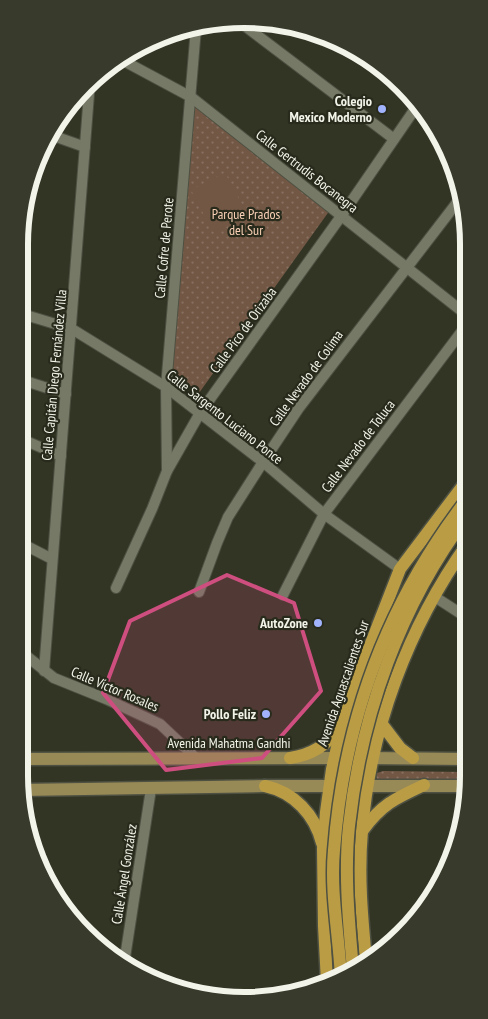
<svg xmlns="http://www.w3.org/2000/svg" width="488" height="1019" viewBox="0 0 488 1019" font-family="'PT Sans Narrow',sans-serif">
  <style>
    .park { fill: url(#park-dots) }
    .pitch { fill: #735745 }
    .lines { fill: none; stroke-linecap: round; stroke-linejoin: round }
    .street-casing { stroke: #4e5142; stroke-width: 12 }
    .secondary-casing { stroke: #4e5142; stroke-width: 15 }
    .primary-casing { stroke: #4e5142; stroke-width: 15 }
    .street { stroke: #757966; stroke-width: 10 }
    .secondary { stroke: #988a56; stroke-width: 12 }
    .primary { stroke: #ba9c45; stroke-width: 12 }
    .primary-bridge-casing { stroke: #4e5142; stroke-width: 15; stroke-linecap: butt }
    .primary-bridge { stroke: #ba9c45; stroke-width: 12 }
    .marked { fill: #ce4f7f; fill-opacity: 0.2; stroke: #ce4f7f; stroke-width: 4; stroke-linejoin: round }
    .poi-dot { fill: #a1b3fd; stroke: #282b1b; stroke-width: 2 }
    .labels { text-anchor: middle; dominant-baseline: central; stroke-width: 4.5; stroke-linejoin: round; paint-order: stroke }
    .poi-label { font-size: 14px; font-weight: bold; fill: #f2f4ea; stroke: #282b1b; text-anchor: end }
    .street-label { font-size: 14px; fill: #f2f4ea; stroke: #282b1b }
    .park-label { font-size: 14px; fill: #fad0b6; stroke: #282b1b }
    .rim { fill: none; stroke: #f2f4ea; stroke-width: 6 }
  </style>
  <defs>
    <pattern id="park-dots" width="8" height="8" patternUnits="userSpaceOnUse" patternTransform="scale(1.25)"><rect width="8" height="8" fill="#735745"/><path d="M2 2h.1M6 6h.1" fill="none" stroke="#877060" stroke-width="1.8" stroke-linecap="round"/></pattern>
  </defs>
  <rect width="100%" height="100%" fill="#323524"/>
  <g class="park">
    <polygon points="195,102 330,210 199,393 172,370"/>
    <polygon points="383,771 469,772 468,784 379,782 376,777 377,773"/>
  </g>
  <polygon class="pitch" points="225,173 247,214 213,232 191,190"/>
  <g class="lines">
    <g class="street-casing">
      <g id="street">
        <polyline points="237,20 394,139"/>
        <polyline points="122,60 191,97 468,316"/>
        <polyline points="51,135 85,147"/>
        <polyline points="19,313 72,329 166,387 263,462 324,514 400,569"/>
        <polyline points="19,379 66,394"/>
        <polyline points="19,438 61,456"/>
        <polyline points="167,471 166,387 196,28"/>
        <polyline points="19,542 52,559"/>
        <polyline points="116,588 152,509 167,471 200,413 342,215 419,103"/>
        <polyline points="199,592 217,543 228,517 263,462 299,408 462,196"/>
        <polyline points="283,595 324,514 468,323"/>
        <polyline points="435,597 469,619"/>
        <polyline points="19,650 54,678 106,699 160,724 196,758"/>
        <polyline points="44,671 90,81"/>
        <polyline points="124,964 151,789"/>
      </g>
    </g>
    <g class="secondary-casing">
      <g id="secondary">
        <polyline points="364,758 469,759"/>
        <polyline points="19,759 344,758"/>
        <polyline points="21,790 265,786 467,786"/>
      </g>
    </g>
    <g class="primary-casing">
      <g id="primary">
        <polyline points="381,723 400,748 413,758"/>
        <path d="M 290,758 C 311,755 328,745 339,727"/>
        <path d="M 265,786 C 294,792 315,815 322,843"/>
        <path d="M 363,830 C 382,804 396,798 424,785"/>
        <path d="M 366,960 C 362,917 358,875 362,831 C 370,729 408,627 468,543"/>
        <polyline points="327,982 324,926 323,849 326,812 332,769 341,730 359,674 400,569 468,479"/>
      </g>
    </g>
    <use href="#street" class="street"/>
    <use href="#secondary" class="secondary"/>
    <use href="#primary" class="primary"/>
    <g class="primary-bridge-casing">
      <g id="primary-bridge">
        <path d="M 353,970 C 349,923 344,874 349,826 C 361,716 400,604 468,515"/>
        <path d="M 341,978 C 339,936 330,892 334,850 C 344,719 388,601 468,498"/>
      </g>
    </g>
    <use href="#primary-bridge" class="primary-bridge"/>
  </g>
  <path class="marked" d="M 227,575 L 294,603 L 321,691 L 262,758 L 166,770 L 103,693 L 130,621 Z"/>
  <g class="poi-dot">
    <circle cx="382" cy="109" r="5"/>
    <circle cx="318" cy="623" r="5"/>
    <circle cx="266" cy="714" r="5"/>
  </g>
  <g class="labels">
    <g class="poi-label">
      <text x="372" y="101">Colegio<tspan x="372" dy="16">Mexico Moderno</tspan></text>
      <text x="308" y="623">AutoZone</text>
      <text x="256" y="714">Pollo Feliz</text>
    </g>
    <g class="street-label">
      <text transform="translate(307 171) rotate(38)">Calle Gertrudis Bocanegra</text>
      <text transform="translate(164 248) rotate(-85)">Calle Cofre de Perote</text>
      <text transform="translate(243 330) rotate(-54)">Calle Pico de Orizaba</text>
      <text transform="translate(54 375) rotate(-85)">Calle Capitán Diego Fernández Villa</text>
      <text transform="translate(306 378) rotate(-54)">Calle Nevado de Colima</text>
      <text transform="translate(225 417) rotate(38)">Calle Sargento Luciano Ponce</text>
      <text transform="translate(358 446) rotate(-53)">Calle Nevado de Toluca</text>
      <text transform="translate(343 683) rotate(-71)">Avenida Aguascalientes Sur</text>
      <text transform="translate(115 689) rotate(23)">Calle Víctor Rosales</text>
      <text x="229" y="743">Avenida Mahatma Gandhi</text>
      <text transform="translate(124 874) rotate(-81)">Calle Ángel González</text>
    </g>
    <g class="park-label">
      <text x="246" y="214">Parque Prados<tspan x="246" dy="16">del Sur</tspan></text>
    </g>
  </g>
  <path d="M0 0H488V1019H0ZM244 28H244A216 216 0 0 1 460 244V776A216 216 0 0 1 244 992H244A216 216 0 0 1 28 776V244A216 216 0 0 1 244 28Z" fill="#383b2c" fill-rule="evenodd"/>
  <path class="rim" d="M244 28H244A216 216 0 0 1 460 244V776A216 216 0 0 1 244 992H244A216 216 0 0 1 28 776V244A216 216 0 0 1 244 28Z"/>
</svg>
